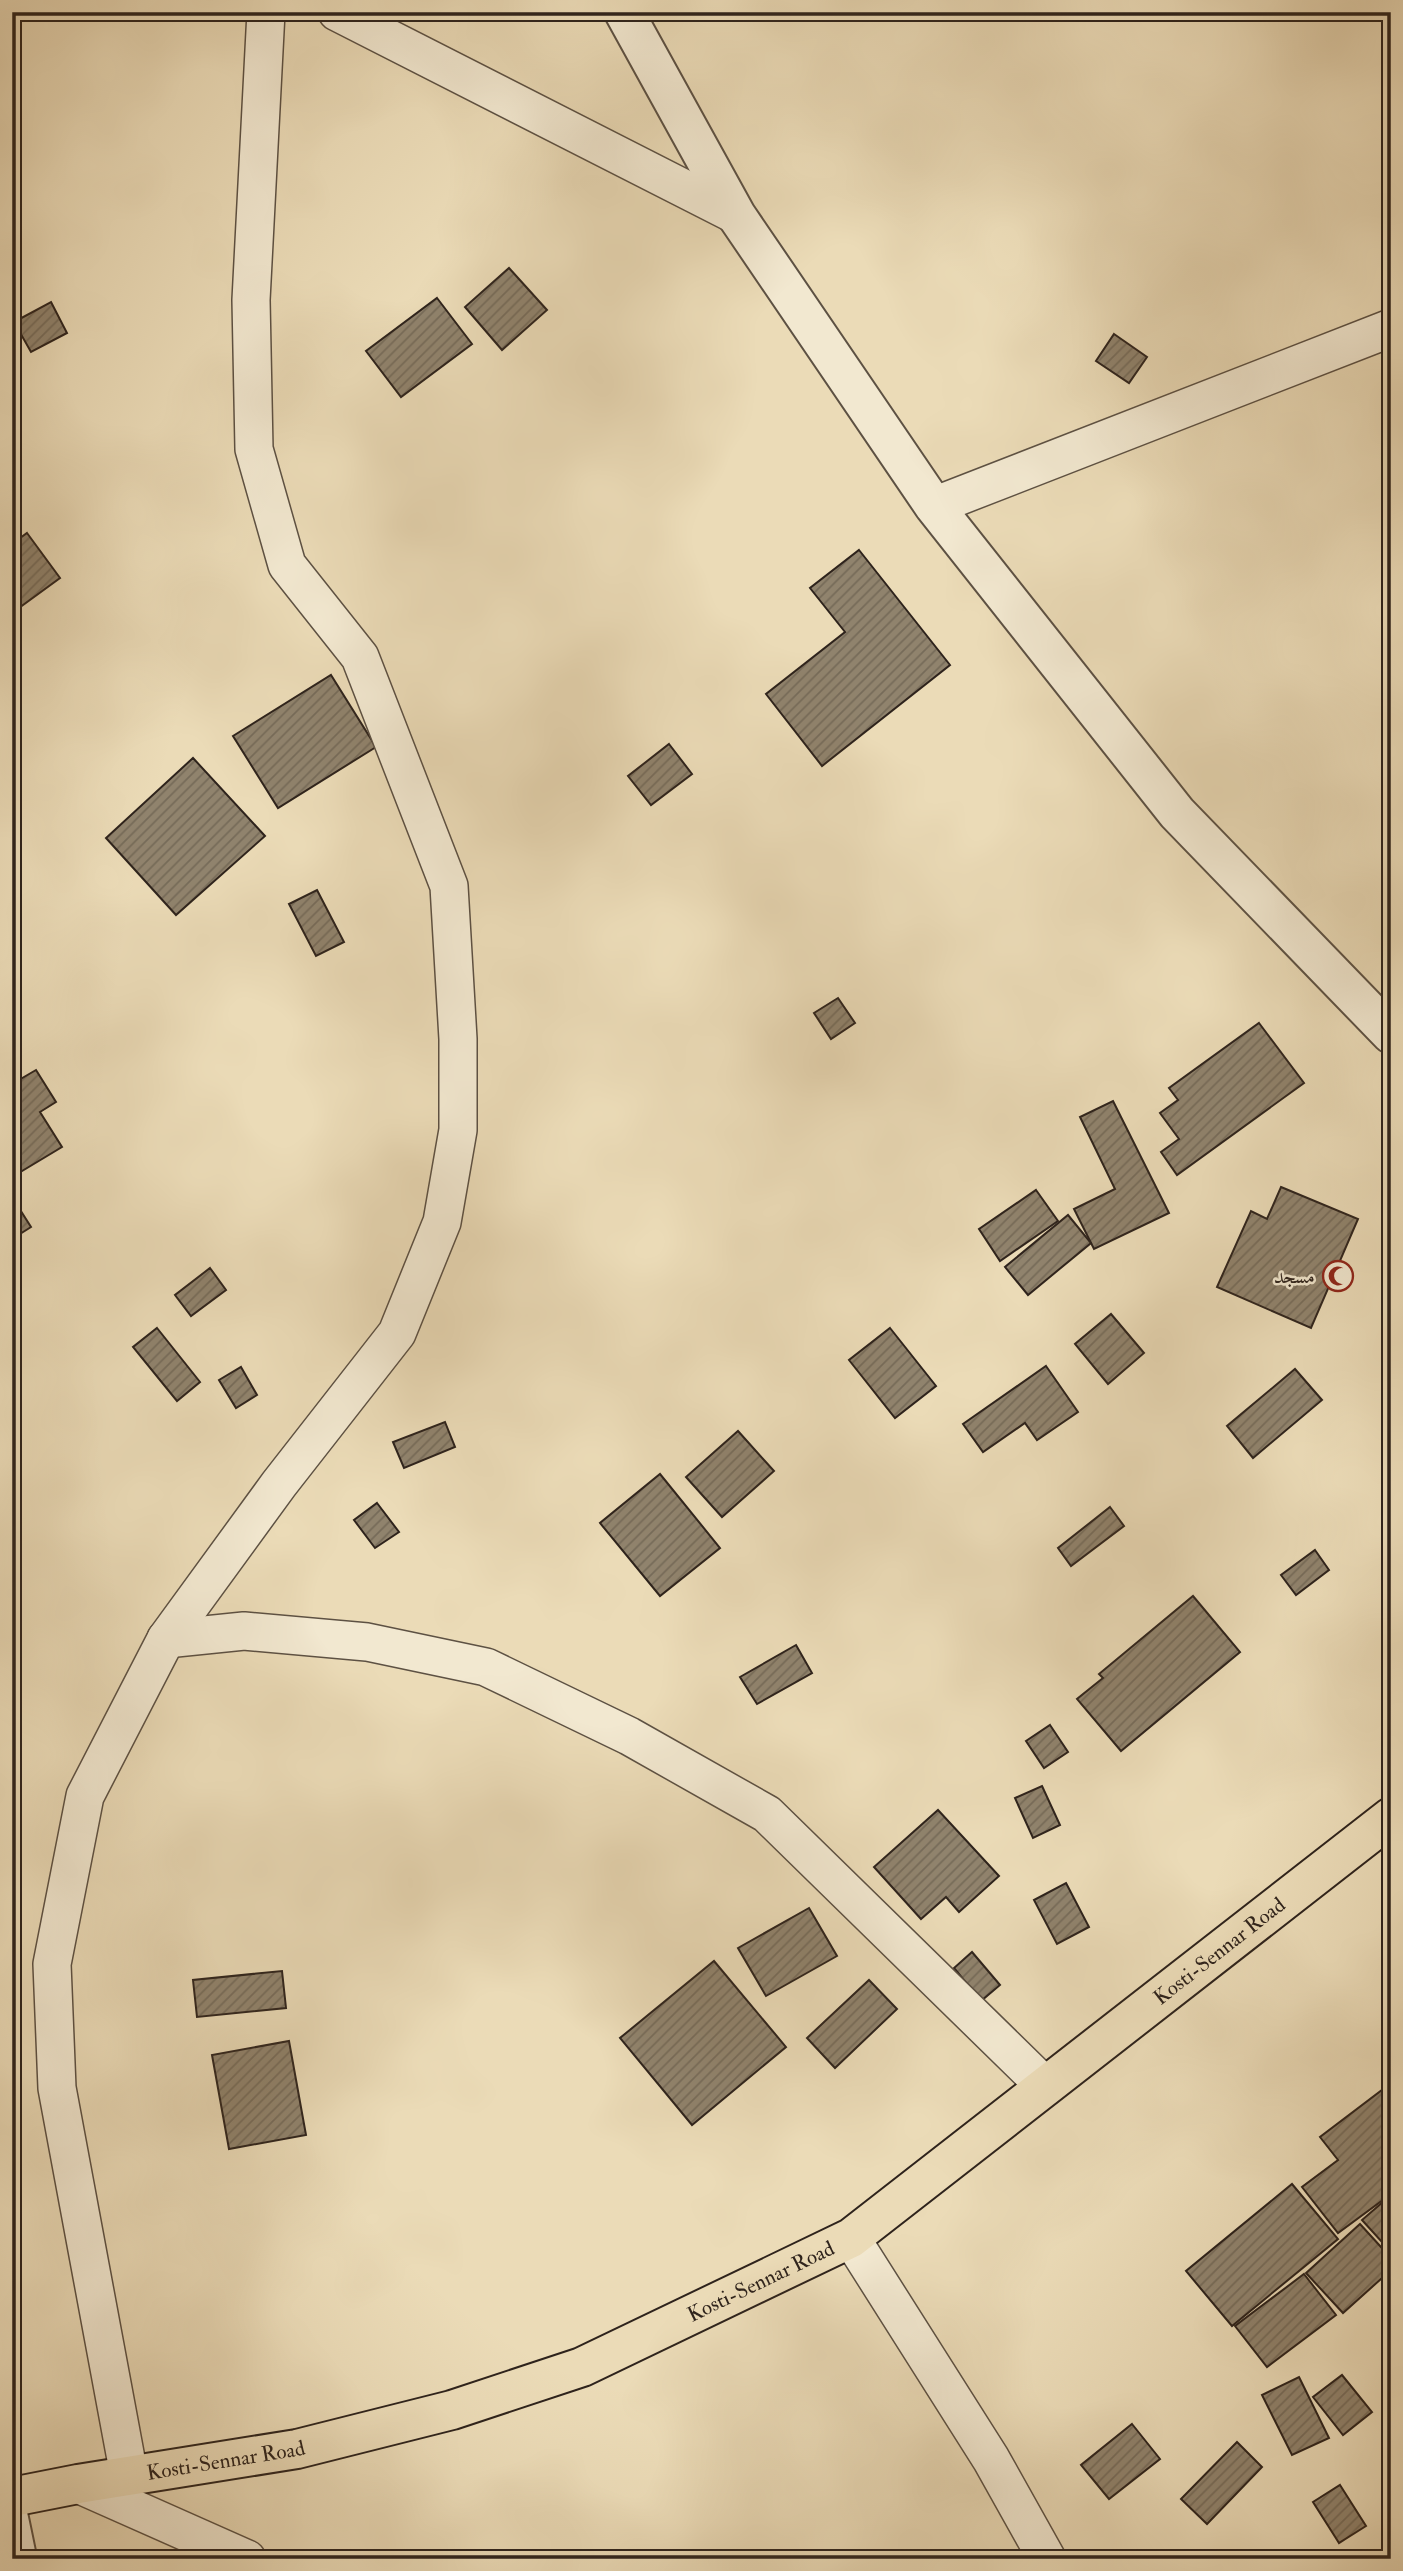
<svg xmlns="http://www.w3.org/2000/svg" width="1403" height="2571" viewBox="0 0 1403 2571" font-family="'IM FELL Double Pica',Amiri,serif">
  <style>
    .building { fill: url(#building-hatch); stroke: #2e231c; stroke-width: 2 }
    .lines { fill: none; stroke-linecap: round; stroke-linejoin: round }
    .service-casing { stroke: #5d5143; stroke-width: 23 }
    .minor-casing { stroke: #5d5143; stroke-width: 40 }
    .tertiary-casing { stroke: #5d5143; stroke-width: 42 }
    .trunk-casing { stroke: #2e231c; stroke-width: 42 }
    .service { stroke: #f2e8d0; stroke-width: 19 }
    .minor { stroke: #f2e8d0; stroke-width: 37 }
    .tertiary { stroke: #f2e8d0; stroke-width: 38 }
    .trunk { stroke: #ebdbb7; stroke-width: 38 }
    .labels { text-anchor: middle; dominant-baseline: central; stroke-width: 5; stroke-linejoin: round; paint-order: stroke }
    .poi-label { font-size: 21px; fill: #2e231c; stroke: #f2e8d0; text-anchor: end }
    .street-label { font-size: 21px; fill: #2e231c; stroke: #f2e8d0 }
  </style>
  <defs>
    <pattern id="building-hatch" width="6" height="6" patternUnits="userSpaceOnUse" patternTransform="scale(1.75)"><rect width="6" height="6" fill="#90836d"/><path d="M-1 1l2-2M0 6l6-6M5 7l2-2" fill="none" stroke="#766b59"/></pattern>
  </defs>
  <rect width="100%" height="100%" fill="#ebdbb7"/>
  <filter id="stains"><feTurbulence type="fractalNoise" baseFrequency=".00286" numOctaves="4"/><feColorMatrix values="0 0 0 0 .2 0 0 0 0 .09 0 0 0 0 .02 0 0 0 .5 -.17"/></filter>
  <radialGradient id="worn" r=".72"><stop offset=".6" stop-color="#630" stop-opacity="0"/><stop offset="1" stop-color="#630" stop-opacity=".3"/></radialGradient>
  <g class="building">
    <polygon points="509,268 547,310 502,350 465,307"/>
    <polygon points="437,298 472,344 401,397 366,351"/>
    <polygon points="51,302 67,333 31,352 14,322"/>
    <polygon points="1114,334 1147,357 1129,383 1096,361"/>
    <polygon points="27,533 60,578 12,613 12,544"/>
    <polygon points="859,550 950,665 822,766 766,694 845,632 810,588"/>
    <polygon points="331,675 376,747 278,808 233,736"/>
    <polygon points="669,744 692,774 651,805 628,776"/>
    <polygon points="193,758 265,836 176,915 106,838"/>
    <polygon points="317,890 344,942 316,956 289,904"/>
    <polygon points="838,998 855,1023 831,1039 814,1013"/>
    <polygon points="1259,1023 1304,1083 1177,1175 1161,1152 1179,1139 1160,1113 1178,1100 1169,1088"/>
    <polygon points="36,1070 56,1102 40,1112 62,1147 12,1177 12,1084"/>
    <polygon points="1113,1101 1169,1213 1094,1249 1074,1209 1115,1189 1080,1117"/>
    <polygon points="1281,1187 1358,1219 1311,1328 1217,1287 1251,1211 1267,1219"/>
    <polygon points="1036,1190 1058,1221 1000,1261 979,1229"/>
    <polygon points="12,1197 31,1227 12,1239"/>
    <polygon points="1068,1215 1091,1243 1028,1295 1005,1267"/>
    <polygon points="210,1268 226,1290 191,1316 175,1295"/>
    <polygon points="1111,1314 1144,1353 1108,1384 1075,1344"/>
    <polygon points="157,1328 200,1382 177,1401 133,1347"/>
    <polygon points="890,1328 936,1386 895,1418 849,1360"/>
    <polygon points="1046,1366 1078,1412 1037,1440 1025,1423 983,1452 963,1424"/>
    <polygon points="241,1367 257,1395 236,1408 219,1380"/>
    <polygon points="1295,1369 1322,1400 1253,1458 1227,1426"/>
    <polygon points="445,1422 455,1447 404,1468 393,1442"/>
    <polygon points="738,1431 774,1471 722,1517 686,1477"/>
    <polygon points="660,1474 720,1548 660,1596 600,1523"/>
    <polygon points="377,1503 399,1532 375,1548 354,1520"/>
    <polygon points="1110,1507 1124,1526 1071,1566 1058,1548"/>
    <polygon points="1315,1550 1329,1570 1296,1595 1281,1575"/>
    <polygon points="1193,1596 1240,1652 1121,1751 1077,1699 1103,1678 1099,1674"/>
    <polygon points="796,1645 812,1673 757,1704 740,1677"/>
    <polygon points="1050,1725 1068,1752 1044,1768 1026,1741"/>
    <polygon points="1042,1786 1060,1825 1033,1838 1015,1798"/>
    <polygon points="938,1810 999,1876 959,1912 946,1897 921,1919 874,1867"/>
    <polygon points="1066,1883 1089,1927 1057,1944 1034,1900"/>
    <polygon points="809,1908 837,1956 766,1996 738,1948"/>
    <polygon points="972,1952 1000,1985 981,2001 954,1968"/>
    <polygon points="714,1961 786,2047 692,2125 620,2038"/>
    <polygon points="282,1971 286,2008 197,2017 193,1980"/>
    <polygon points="869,1980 897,2009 835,2068 807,2038"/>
    <polygon points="289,2041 306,2135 229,2149 212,2055"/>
    <polygon points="1382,2090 1391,2102 1391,2194 1338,2233 1302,2187 1338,2160 1320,2137"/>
    <polygon points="1292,2184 1338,2239 1232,2326 1186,2271"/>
    <polygon points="1391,2195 1391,2252 1362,2220"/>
    <polygon points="1360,2224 1391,2258 1391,2270 1343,2313 1306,2273"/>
    <polygon points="1304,2274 1336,2315 1267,2367 1235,2326"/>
    <polygon points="1342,2375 1372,2412 1343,2435 1313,2397"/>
    <polygon points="1299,2377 1329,2438 1292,2455 1262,2395"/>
    <polygon points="1132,2424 1160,2459 1109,2499 1081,2465"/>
    <polygon points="1237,2442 1262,2467 1207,2524 1181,2499"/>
    <polygon points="1340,2485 1366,2526 1339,2543 1313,2502"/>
  </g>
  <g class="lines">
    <g class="service-casing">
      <polyline id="service" points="14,2496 27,2559"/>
    </g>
    <g class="minor-casing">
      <g id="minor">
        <polyline points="337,12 736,215"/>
        <polyline points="934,506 1391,328"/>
        <polyline points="166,1639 244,1631 367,1642 486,1667 629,1736 767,1814 1045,2086"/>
        <polyline points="851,2238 991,2459 1047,2559"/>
        <polyline points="129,2475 57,2088 52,1964 85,1796 166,1639 279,1484 397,1333 442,1222 458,1130 458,1039 449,886 360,657 287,565 254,449 251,300 266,12"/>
        <polyline points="78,2484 247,2559"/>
      </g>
    </g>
    <g class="tertiary-casing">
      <polyline id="tertiary" points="624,12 736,215 934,506 1177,813 1391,1034"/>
    </g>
    <g class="trunk-casing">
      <g id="trunk">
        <path id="s1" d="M 12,2497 L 78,2484 L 297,2449 L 452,2410 L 582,2367 L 851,2238 L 1391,1817"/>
      </g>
    </g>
    <use href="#service" class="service"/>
    <use href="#minor" class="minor"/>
    <use href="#tertiary" class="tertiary"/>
    <use href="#trunk" class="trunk"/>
  </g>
  <defs>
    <g id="mosque-ring" transform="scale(1.575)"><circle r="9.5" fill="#f2e8d0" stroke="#8f2418" stroke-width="1.5"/><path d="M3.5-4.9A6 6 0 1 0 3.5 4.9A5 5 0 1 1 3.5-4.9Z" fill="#8f2418"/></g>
  </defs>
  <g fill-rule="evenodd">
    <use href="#mosque-ring" x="1338" y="1276"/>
  </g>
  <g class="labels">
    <g class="poi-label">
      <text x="1315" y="1276">مسجد</text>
    </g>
    <g class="street-label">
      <text stroke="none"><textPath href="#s1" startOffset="1351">Kosti-Sennar Road</textPath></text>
      <text stroke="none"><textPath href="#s1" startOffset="784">Kosti-Sennar Road</textPath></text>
      <text stroke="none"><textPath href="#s1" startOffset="217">Kosti-Sennar Road</textPath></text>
    </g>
  </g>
  <rect width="1403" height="2571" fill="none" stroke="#ebdbb7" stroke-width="42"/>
  <rect x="14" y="14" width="1375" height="2543" fill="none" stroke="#2e231c" stroke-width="3.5"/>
  <rect x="21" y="21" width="1361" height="2529" fill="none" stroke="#2e231c" stroke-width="2"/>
  <rect width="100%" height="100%" filter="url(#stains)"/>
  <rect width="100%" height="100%" fill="url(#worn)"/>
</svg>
